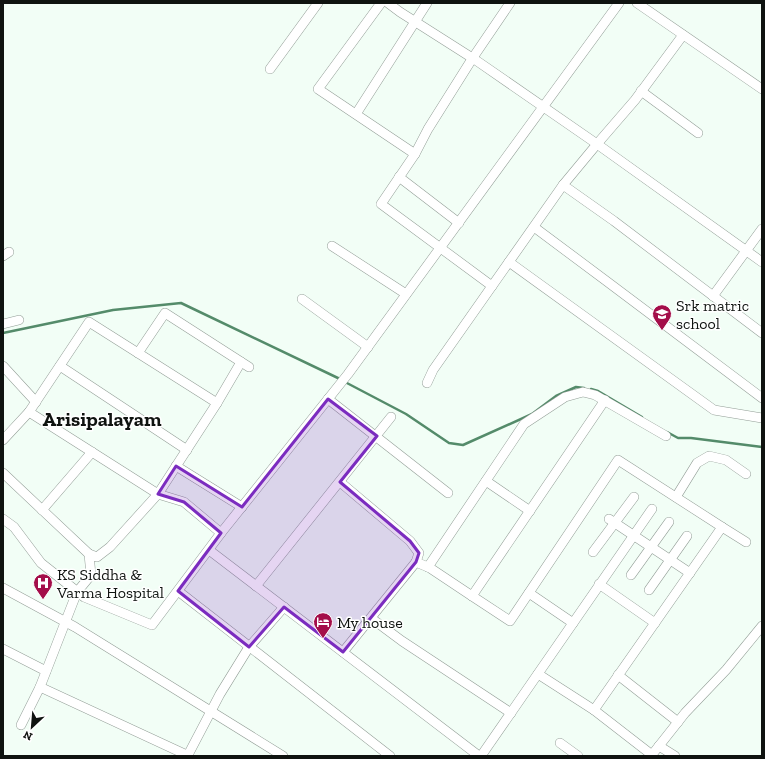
<svg xmlns="http://www.w3.org/2000/svg" width="765" height="759" viewBox="0 0 765 759" font-family="'Zilla Slab',serif">
  <style>
    .lines { fill: none; stroke-linecap: round; stroke-linejoin: round }
    .stream { stroke: #548b6a; stroke-width: 2.5 }
    .minor-casing { stroke: #939e97; stroke-width: 10 }
    .minor { stroke: #fff; stroke-width: 9 }
    .marked { fill: #7b2cbf; fill-opacity: 0.2; stroke: #7b2cbf; stroke-width: 3; stroke-linejoin: round }
    .labels { text-anchor: middle; dominant-baseline: central; stroke-width: 3; stroke-linejoin: round; paint-order: stroke }
    .poi-label { font-size: 16px; fill: #0f1310; stroke: #fff; text-anchor: start }
    .district-label { font-size: 20px; font-weight: bold; fill: #0f1310; stroke: #fff }
  </style>
  <rect width="100%" height="100%" fill="#f2fef6"/>
  <g class="lines">
    <g class="stream">
      <polyline points="3,333 113,310 181,303 340,379"/>
      <polyline points="345,382 406,414 449,443 463,445 532,414 556,396 576,387 584,388"/>
      <polyline points="591,389 598,391 642,417"/>
      <polyline points="667,432 678,438 691,438 762,447"/>
    </g>
    <g class="minor-casing">
      <g id="minor">
        <polyline points="381,3 318,89 415,154"/>
        <polyline points="388,3 400,12 477,61 597,144 563,185 614,221 762,333"/>
        <polyline points="637,3 762,89"/>
        <polyline points="683,35 635,100 597,144 762,262"/>
        <polyline points="270,69 318,3"/>
        <polyline points="641,91 698,133"/>
        <polyline points="356,114 427,3"/>
        <polyline points="399,177 459,223"/>
        <polyline points="534,227 605,280 762,398"/>
        <polyline points="332,246 406,294"/>
        <polyline points="3,256 9,252"/>
        <polyline points="509,262 714,410 762,418"/>
        <polyline points="492,286 381,204 415,154 428,129 472,59 510,3"/>
        <polyline points="713,296 762,229"/>
        <polyline points="302,299 368,347"/>
        <polyline points="3,324 19,320"/>
        <polyline points="138,353 165,313 249,367"/>
        <polyline points="3,366 36,402"/>
        <polyline points="60,366 187,450"/>
        <polyline points="427,383 433,370 563,185"/>
        <polyline points="328,399 448,493"/>
        <polyline points="217,403 241,362"/>
        <polyline points="3,440 29,412"/>
        <polyline points="176,466 242,507"/>
        <polyline points="3,473 89,554"/>
        <polyline points="486,481 530,511"/>
        <polyline points="340,482 410,541 419,553 416,562"/>
        <polyline points="676,497 697,463 709,456 726,460 746,474"/>
        <polyline points="42,510 92,452"/>
        <polyline points="3,519 14,527 41,563 84,597 152,625 221,533 348,374 619,3"/>
        <polyline points="609,519 690,573"/>
        <polyline points="722,527 746,542"/>
        <polyline points="209,550 479,756"/>
        <polyline points="593,552 634,497"/>
        <polyline points="428,567 524,424 565,397 583,392 595,395 666,436"/>
        <polyline points="631,575 669,522"/>
        <polyline points="599,584 655,623"/>
        <polyline points="256,586 391,417"/>
        <polyline points="3,588 75,627 283,756"/>
        <polyline points="649,590 687,536"/>
        <polyline points="178,591 390,756"/>
        <polyline points="529,593 573,623"/>
        <polyline points="472,596 510,621 618,460 722,527 594,710 652,755"/>
        <polyline points="371,618 402,641 511,713"/>
        <polyline points="3,649 46,671"/>
        <polyline points="343,652 416,562 430,568 472,596 605,400"/>
        <polyline points="538,674 594,710"/>
        <polyline points="618,675 678,722"/>
        <polyline points="21,725 40,687"/>
        <polyline points="560,743 578,756"/>
        <polyline points="659,746 675,756"/>
        <polyline points="188,755 220,694 249,647 284,607"/>
        <polyline points="189,756 40,687 77,592 91,575 89,554 97,557 110,547 158,494 217,403 89,322 29,412 158,494 161,495 184,502 221,533"/>
        <polyline points="481,756 652,509"/>
        <polyline points="651,756 685,713 726,670 762,626"/>
      </g>
    </g>
    <use href="#minor" class="minor"/>
  </g>
  <path class="marked" d="M 328,399 L 377,436 L 340,482 L 410,541 L 419,553 L 416,562 L 343,652 L 284,607 L 249,647 L 178,591 L 221,533 L 184,502 L 158,494 L 176,466 L 242,507 Z"/>
  <defs>
    <g id="school-pin" transform="scale(1)"><path d="M0 17L-7.5 6A9.5 9.5 0 1 1 7.5 6Z" fill="#a40e4a" stroke="#fff"/><path d="M0-5L7-2L0 1L-7-2ZM-4 1L0 2.5L4 1V4Q0 6-4 4Z" fill="#fff"/></g>
    <g id="hospital-pin" transform="scale(1)"><path d="M0 17L-7.5 6A9.5 9.5 0 1 1 7.5 6Z" fill="#a40e4a" stroke="#fff"/><path d="M-5-5h3v3.5h4V-5h3V5h-3V1.5h-4V5h-3Z" fill="#fff"/></g>
    <g id="hotel-pin" transform="scale(1)"><path d="M0 17L-7.5 6A9.5 9.5 0 1 1 7.5 6Z" fill="#a40e4a" stroke="#fff"/><path d="M-6-4.5h1.5V1H6V5H4.5V3h-9V5H-6ZM-4 0a1.8 1.8 0 1 1 3.6 0ZM.5 0V-2.5h3Q6-2.5 6 0Z" fill="#fff"/></g>
  </defs>
  <g fill-rule="evenodd">
    <use href="#school-pin" x="662" y="314"/>
    <use href="#hospital-pin" x="43" y="583"/>
    <use href="#hotel-pin" x="323" y="622"/>
  </g>
  <g class="labels">
    <g class="poi-label">
      <text x="676" y="305">Srk matric<tspan x="676" dy="18">school</tspan></text>
      <text x="57" y="574">KS Siddha &amp;<tspan x="57" dy="18">Varma Hospital</tspan></text>
      <text x="337" y="622">My house</text>
    </g>
    <g class="district-label">
      <text x="102" y="419">Arisipalayam</text>
    </g>
  </g>
  <rect width="765" height="759" fill="none" stroke="#0f1310" stroke-width="8"/>
  <g transform="translate(32 727) rotate(206)" stroke="#ffffff" stroke-width="3" paint-order="stroke">
  <path d="M0-3L7 15L0 10L-7 15Z" fill="#0f1310"/>
  <text y="-6" font-size="11" font-weight="bold" text-anchor="middle" fill="#0f1310">N</text>
  </g>
</svg>
